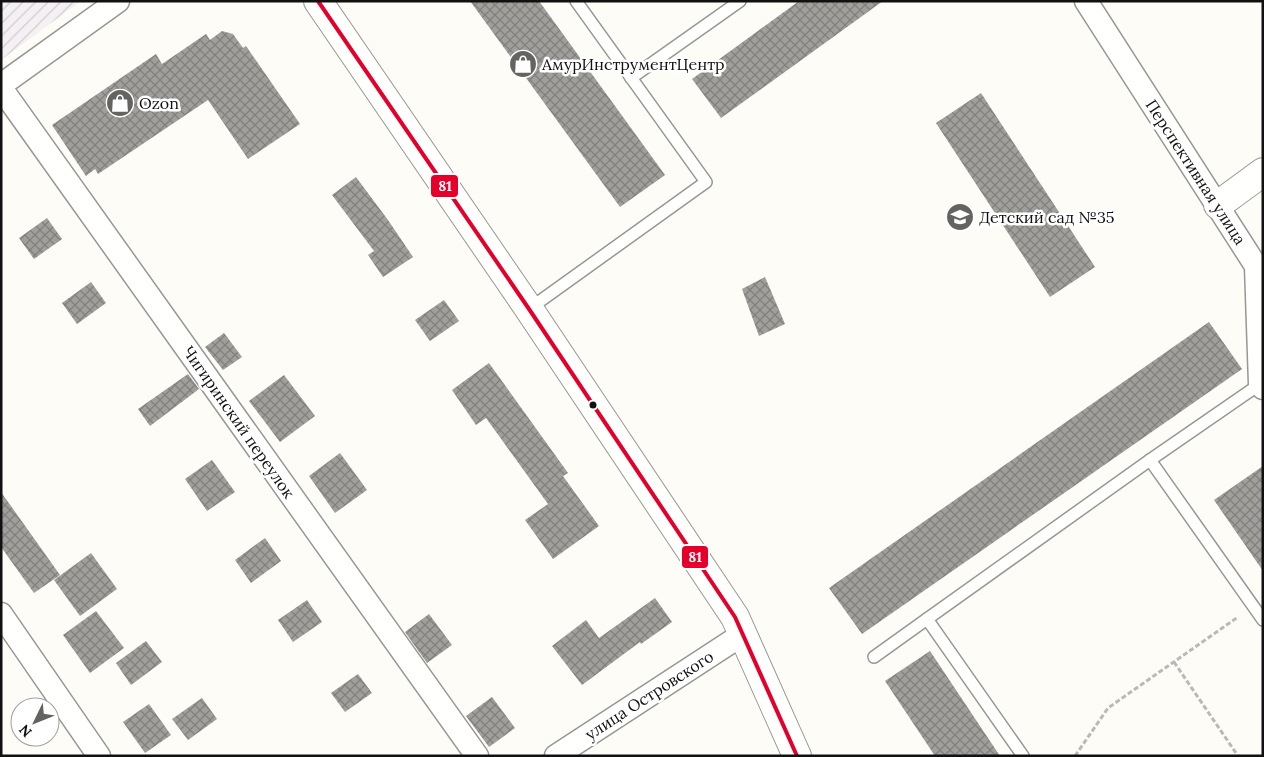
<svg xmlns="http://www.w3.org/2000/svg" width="1264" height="757" viewBox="0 0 1264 757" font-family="Lora,serif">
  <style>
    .industrial { fill: url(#industrial-furrows) }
    .building { fill: url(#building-cross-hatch) }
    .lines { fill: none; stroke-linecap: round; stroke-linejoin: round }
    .service-casing { stroke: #979795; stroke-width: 14 }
    .minor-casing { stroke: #979795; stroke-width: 25 }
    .tertiary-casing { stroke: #979795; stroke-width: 30 }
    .path { stroke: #b9b9b8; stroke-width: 3; stroke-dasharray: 5 2.5; stroke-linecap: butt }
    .service { stroke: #fffffe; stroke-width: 11 }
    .minor { stroke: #fffffe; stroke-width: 22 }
    .tertiary { stroke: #fffffe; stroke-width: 28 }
    .bus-1-casing { stroke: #fff; stroke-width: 8 }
    .bus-1 { stroke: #e4002b; stroke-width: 4 }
    .bus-dot { fill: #111; stroke: #fff; stroke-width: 2 }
    .labels { text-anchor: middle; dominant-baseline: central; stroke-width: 5; stroke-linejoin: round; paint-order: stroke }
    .poi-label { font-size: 16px; fill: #111; stroke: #fff; text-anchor: start }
    .street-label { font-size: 16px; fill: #111; stroke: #fff }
    .line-badge { stroke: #fff; stroke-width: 2 }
    .badge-label { font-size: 14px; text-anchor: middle; font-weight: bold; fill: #fff }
  </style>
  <defs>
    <pattern id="industrial-furrows" width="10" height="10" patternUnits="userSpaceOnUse" patternTransform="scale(1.25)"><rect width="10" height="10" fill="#f5f0f3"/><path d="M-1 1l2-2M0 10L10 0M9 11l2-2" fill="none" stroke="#d1cdcf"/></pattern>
    <pattern id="building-cross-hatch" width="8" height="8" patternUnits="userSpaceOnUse" patternTransform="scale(1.25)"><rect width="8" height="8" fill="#a19f9c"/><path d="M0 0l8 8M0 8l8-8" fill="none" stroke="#82807e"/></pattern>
  </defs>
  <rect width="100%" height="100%" fill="#fdfcf7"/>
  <polygon class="industrial" points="1,1 81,1 1,60"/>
  <g class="building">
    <polygon points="470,1 539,1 665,175 620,207"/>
    <polygon points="799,1 883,1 721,118 692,79"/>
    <polygon points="222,31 233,34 243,48 246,46 300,124 248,159 208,100 98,174 95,169 86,176 52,125 156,54 162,64 206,34 210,40"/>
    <polygon points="981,93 1095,267 1050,297 936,123"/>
    <polygon points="356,177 388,220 413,257 383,277 368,255 374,251 332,195"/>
    <polygon points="47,218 62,239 34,259 19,238"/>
    <polygon points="765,277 785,324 759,336 742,289"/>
    <polygon points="91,282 106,303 77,324 62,303"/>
    <polygon points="444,300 459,321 430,341 415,320"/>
    <polygon points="1209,322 1242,369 862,634 829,588"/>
    <polygon points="224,333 242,357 223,370 205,347"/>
    <polygon points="489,363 568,473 563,476 599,526 553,559 525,520 548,504 486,418 476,425 452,390"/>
    <polygon points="188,374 199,389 150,426 138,409"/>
    <polygon points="284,375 315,416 280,442 249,401"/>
    <polygon points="340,453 367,490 335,513 309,476"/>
    <polygon points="212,460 235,492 207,511 185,479"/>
    <polygon points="1263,466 1263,571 1214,500"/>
    <polygon points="1,492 60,575 34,593 1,547"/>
    <polygon points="265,538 281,561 251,583 235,560"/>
    <polygon points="91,553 117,589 80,616 54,580"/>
    <polygon points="655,598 672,622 641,644 640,642 582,685 552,646 586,620 599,638"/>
    <polygon points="307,600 322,622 293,642 278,620"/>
    <polygon points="96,611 124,648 90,673 63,635"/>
    <polygon points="429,614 452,645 427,663 405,632"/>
    <polygon points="146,641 162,662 131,685 116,663"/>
    <polygon points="930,651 1000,756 935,756 885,681"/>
    <polygon points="358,674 372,693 345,712 331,693"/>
    <polygon points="492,697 515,728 489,747 466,716"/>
    <polygon points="202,698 217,719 188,740 172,719"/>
    <polygon points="149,704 171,735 145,753 123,722"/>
  </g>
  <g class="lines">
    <g class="service-casing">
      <g id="service">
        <polyline points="631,78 740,1"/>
        <polyline points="529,309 706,182 576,1"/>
        <polyline points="1150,460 1263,620"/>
        <polyline points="874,657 927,619"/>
        <polyline points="1023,756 927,619 1150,460 1263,382"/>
      </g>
    </g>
    <g class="minor-casing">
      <g id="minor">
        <polyline points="1086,1 1256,266 1260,384 1263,388"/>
        <polyline points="1,85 118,1"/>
        <polyline points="1,88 477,756"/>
        <polyline points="1,614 99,756"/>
        <polyline points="556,756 743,634"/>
      </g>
    </g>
    <g class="tertiary-casing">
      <g id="tertiary">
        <polyline points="318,1 529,309 735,617 797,756"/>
        <polyline points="1218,205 1263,172"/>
      </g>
    </g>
    <g class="path">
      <polyline points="1174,662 1238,756"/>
      <polyline points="1075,756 1108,708 1238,617"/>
    </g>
    <use href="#service" class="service"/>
    <use href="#minor" class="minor"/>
    <use href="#tertiary" class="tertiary"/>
    <g class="bus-1-casing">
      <polyline id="bus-1" points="318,1 529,309 735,617 797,756"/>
    </g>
    <use href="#bus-1" class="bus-1"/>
  </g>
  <defs>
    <g id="shop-disc" transform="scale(1.4375)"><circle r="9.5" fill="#646362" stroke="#fff"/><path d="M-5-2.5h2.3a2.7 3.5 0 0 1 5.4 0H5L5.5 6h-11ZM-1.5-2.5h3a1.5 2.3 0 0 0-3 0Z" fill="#fff"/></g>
    <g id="school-disc" transform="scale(1.4375)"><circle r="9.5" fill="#646362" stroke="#fff"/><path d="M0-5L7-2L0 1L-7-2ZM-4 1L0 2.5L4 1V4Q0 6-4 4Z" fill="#fff"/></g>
  </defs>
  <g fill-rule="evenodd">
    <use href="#shop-disc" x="523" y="64"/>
    <use href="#shop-disc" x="120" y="103"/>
    <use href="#school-disc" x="960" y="217"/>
  </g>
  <circle class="bus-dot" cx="593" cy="405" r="4.5"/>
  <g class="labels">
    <g class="poi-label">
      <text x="542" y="64">АмурИнструментЦентр</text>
      <text x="139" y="103">Ozon</text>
      <text x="979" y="217">Детский сад №35</text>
    </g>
    <g class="street-label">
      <text transform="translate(1196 172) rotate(57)">Перспективная улица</text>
      <text transform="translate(239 422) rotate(55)">Чигиринский переулок</text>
      <text transform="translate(649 695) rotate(-33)">улица Островского</text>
    </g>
  </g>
  <g class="line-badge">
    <rect x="430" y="174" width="29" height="24" rx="5" fill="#e4002b"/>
    <rect x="681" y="545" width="28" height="24" rx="5" fill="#e4002b"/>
  </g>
  <g class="badge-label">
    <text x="445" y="191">81</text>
    <text x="695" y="562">81</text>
  </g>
  <rect width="1264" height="757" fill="none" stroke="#111111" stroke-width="5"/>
  <g transform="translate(35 722) rotate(227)"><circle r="24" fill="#ffffff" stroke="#a0a0a0"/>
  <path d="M0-4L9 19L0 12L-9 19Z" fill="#646362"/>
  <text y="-8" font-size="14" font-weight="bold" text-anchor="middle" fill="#111111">N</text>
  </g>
</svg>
